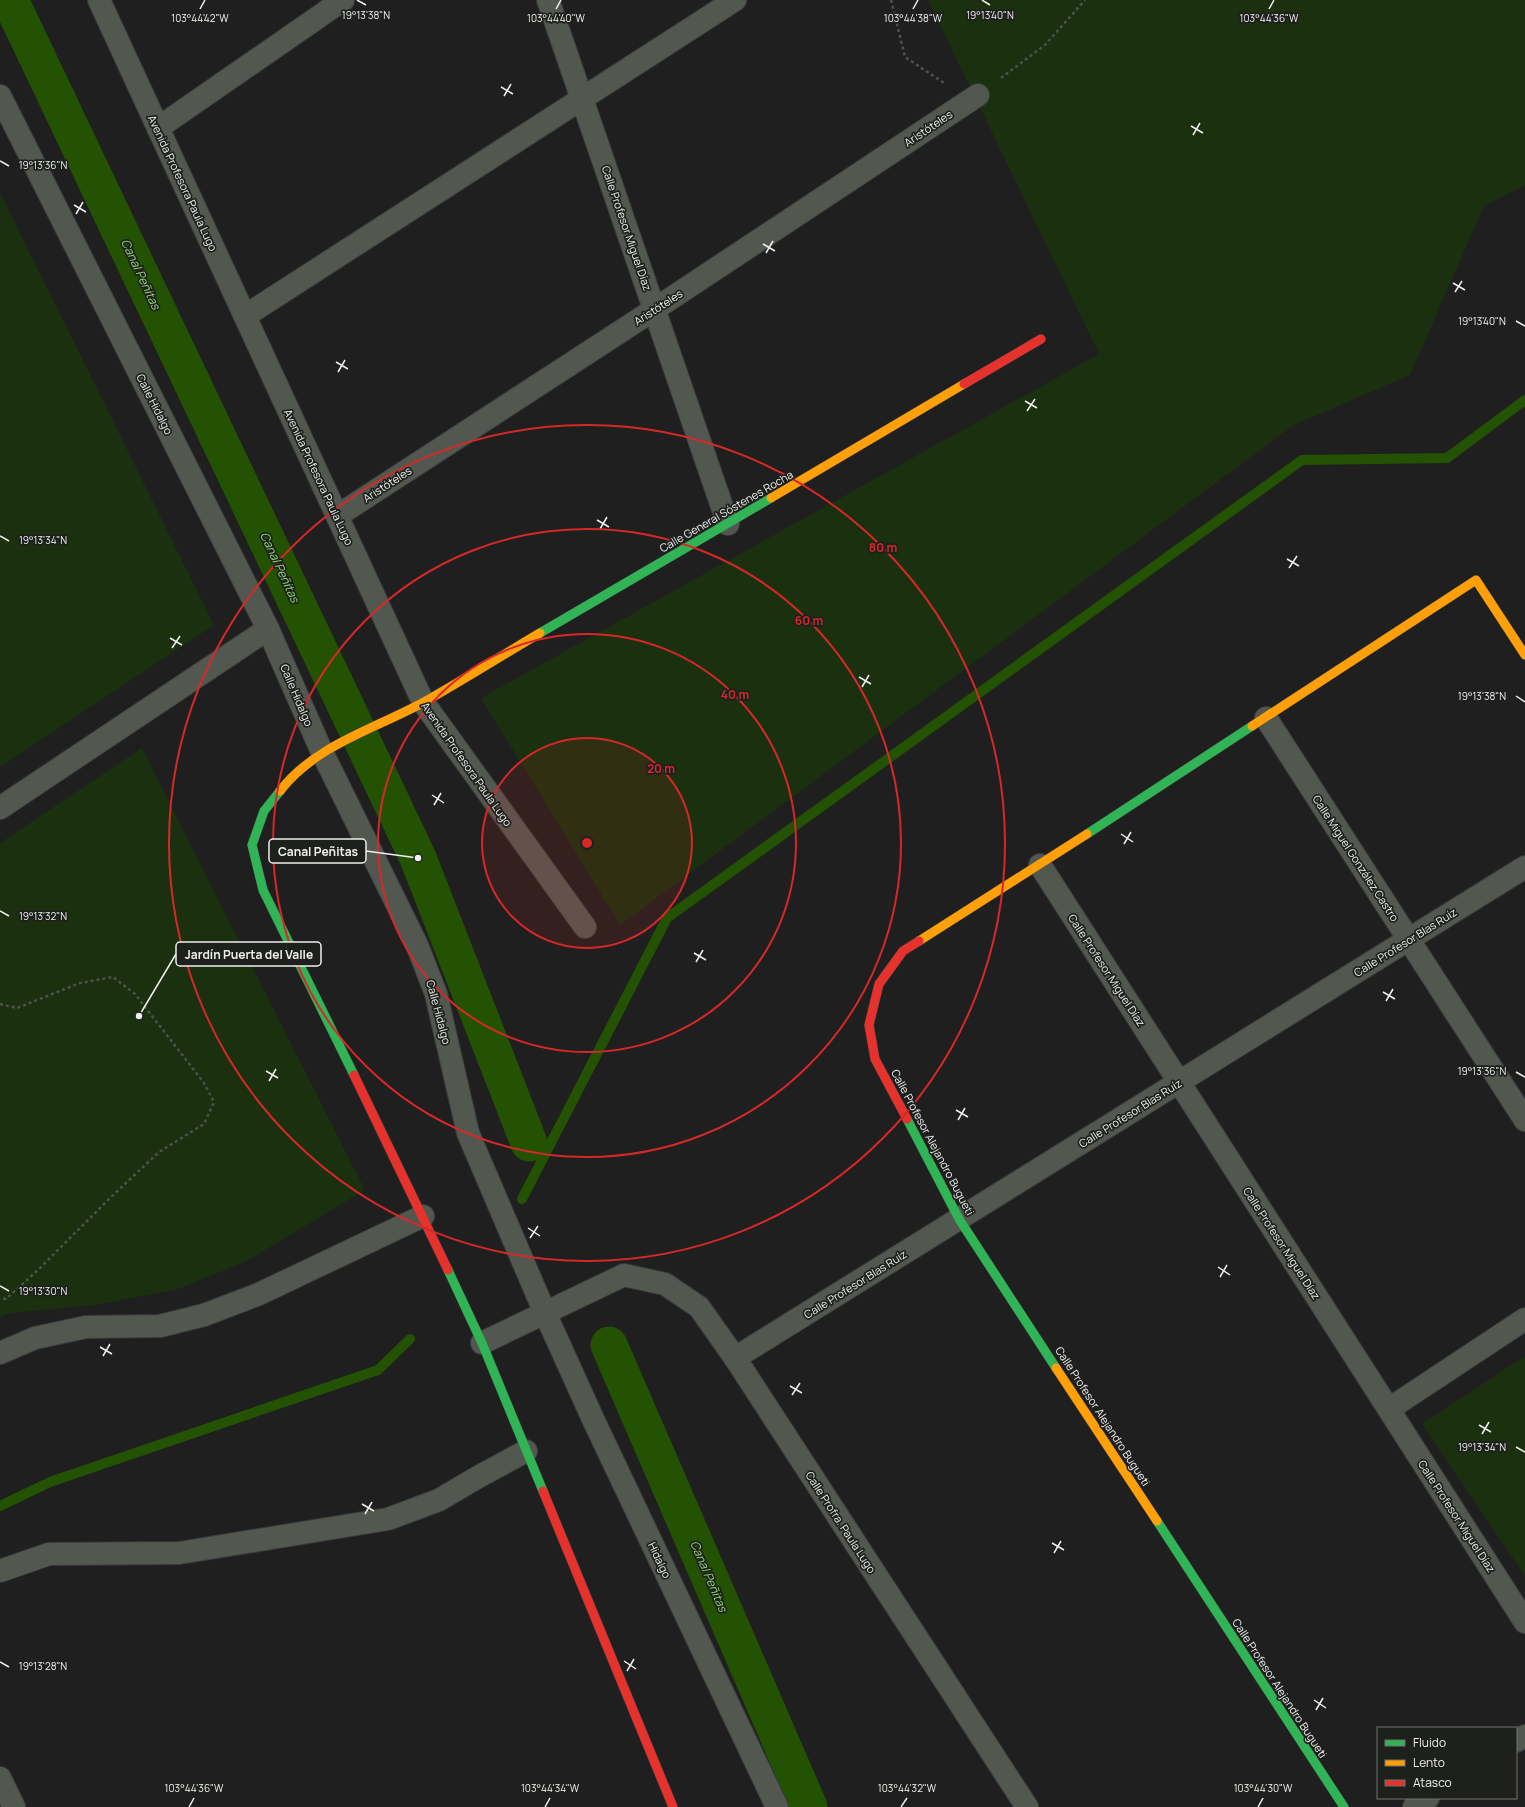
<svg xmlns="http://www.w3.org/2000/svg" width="1525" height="1807" viewBox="0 0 1525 1807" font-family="Manrope,sans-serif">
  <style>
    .green { fill: #1a300f }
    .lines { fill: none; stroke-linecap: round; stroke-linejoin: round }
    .stream { stroke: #235203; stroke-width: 10 }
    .canal { stroke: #235203; stroke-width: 37 }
    .street-casing { stroke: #3c3c3c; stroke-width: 24 }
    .fast-casing { stroke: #3c3c3c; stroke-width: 10 }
    .slow-casing { stroke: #3c3c3c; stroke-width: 10 }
    .jam-casing { stroke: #3c3c3c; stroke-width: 10 }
    .path { stroke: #4e524c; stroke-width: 2.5; stroke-dasharray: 3 3; stroke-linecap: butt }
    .street { stroke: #525850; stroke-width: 22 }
    .fast { stroke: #30b455; stroke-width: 9 }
    .slow { stroke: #ff9f0a; stroke-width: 9 }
    .jam { stroke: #e5322d; stroke-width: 9 }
    .ticks { fill: none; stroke: #eff0ee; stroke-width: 1.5 }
    .ring { fill: none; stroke: #d62828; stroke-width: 2 }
    .labels { text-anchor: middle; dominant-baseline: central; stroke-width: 3.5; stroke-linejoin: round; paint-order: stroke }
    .street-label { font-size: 11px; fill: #eff0ee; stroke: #1e201e }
    .water-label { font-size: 12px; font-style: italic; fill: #90d972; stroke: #1e201e }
    .ticks-label { font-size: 10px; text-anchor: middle; fill: #eff0ee; stroke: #1e201e; stroke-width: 3.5; stroke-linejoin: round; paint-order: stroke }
    .centre { fill: #d62828; stroke: #1e201e; stroke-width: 2 }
    .ring-label { font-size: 12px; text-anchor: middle; font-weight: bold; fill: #d62828; stroke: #1e201e; stroke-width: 3.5; stroke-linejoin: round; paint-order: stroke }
    .leader { fill: none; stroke: #eff0ee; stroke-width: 1.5 }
    .callout-dot { fill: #eff0ee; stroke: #1e201e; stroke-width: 1.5 }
    .callout { fill: #1e201e; stroke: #eff0ee; stroke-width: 1.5 }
    .callout-label { font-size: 12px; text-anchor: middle; font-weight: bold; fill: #eff0ee }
  </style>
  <rect width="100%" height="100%" fill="#1f1f1f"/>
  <g class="green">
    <polygon points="928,0 1525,0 1525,185 1484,206 1410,375 1294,425 620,925 481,698 1099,354"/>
    <polygon points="0,193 214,625 0,767"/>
    <polygon points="142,748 365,1190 247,1261 178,1289 95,1305 11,1313 0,1317 0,843"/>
    <polygon points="1525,1356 1525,1576 1422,1424"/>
  </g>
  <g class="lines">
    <g class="stream">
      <polyline points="522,1199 667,918 1302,460 1447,458 1525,400"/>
      <polyline points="0,1506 50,1482 378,1370 410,1339"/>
    </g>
    <g class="canal">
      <polyline points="10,0 418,858 529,1143"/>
      <polyline points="609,1345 809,1807"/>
    </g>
    <g class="street-casing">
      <g id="street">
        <polyline points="99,0 423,702 585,927"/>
        <polyline points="548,0 728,524"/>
        <polyline points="0,96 268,629 322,752 417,945 436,994 468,1133 545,1313 593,1419 777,1807"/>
        <polyline points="158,128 343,0"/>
        <polyline points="245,316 735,0"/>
        <polyline points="337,516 655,309 978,95"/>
        <polyline points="1266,718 1525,1120"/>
        <polyline points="0,808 268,629"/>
        <polyline points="1040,865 1525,1622"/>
        <polyline points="482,1343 624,1275 665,1284 699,1307 735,1358 1027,1807"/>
        <polyline points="0,1353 35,1338 86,1327 160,1326 204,1315 259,1294 423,1216"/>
        <polyline points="735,1358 1525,867"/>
        <polyline points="1389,1409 1525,1319"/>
        <polyline points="0,1571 49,1554 179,1553 388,1519 439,1500 478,1477 526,1451"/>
        <polyline points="1516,1741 1525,1736"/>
        <polyline points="0,1778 14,1807"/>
        <polyline points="1414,1807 1428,1798"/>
      </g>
    </g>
    <g class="fast-casing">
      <g id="fast">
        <polyline points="540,633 771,498"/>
        <polyline points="280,791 264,811 252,845 263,890 354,1075"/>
        <polyline points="1087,834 1252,726"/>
        <polyline points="907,1119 959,1219 1056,1368"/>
        <polyline points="448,1270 482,1343 543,1491"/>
        <polyline points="1157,1521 1344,1807"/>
      </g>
    </g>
    <g class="slow-casing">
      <g id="slow">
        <polyline points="771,498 964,384"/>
        <polyline points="1252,726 1476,580 1525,655"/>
        <path d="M 280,791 C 315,745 375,729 424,702 C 463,680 501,656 540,633"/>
        <polyline points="919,941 1087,834"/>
        <polyline points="1056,1368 1157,1521"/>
      </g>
    </g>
    <g class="jam-casing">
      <g id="jam">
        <polyline points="964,384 1041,339"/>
        <polyline points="354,1075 448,1270"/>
        <polyline points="907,1119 875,1059 869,1025 879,984 903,951 919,941"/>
        <polyline points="543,1491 673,1807"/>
      </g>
    </g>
    <g class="path">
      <polyline points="891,0 905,57 944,83"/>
      <polyline points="1001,78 1045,45 1085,0"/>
      <polyline points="0,1004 17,1008 80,983 113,977 135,994 204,1083 214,1102 204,1124 159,1152 110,1198 39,1269 6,1299 0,1298"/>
    </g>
    <use href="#street" class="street"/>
    <use href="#fast" class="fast"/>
    <use href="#slow" class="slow"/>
    <use href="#jam" class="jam"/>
  </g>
  <path class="ticks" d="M 357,0 L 366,5M 982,0 L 990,5M 200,9 L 205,0M 556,9 L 561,0M 913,9 L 918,0M 1269,9 L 1274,0M 501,87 L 513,94M 504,96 L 511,84M 1191,126 L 1203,133M 1193,135 L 1200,123M 0,161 L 9,166M 74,205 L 86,212M 76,214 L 83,202M 763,244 L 775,251M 766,253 L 773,241M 1453,283 L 1465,290M 1455,292 L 1462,281M 1516,321 L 1525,326M 336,362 L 348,369M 338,372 L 345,360M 1025,401 L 1037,408M 1027,411 L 1035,399M 597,520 L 609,527M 600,529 L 607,517M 0,536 L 9,541M 1287,559 L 1299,566M 1289,568 L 1297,556M 170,638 L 182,645M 172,648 L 180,636M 859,677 L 871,684M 862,687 L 869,675M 1516,696 L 1525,702M 432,795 L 444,803M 434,805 L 441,793M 1121,834 L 1133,842M 1124,844 L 1131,832M 0,911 L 9,916M 694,953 L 706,960M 696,962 L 703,950M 1383,992 L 1395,999M 1386,1001 L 1393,989M 266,1071 L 278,1078M 1516,1072 L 1525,1077M 269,1081 L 276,1069M 956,1110 L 968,1117M 958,1120 L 965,1108M 528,1228 L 540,1236M 530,1238 L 538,1226M 1218,1267 L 1230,1275M 1220,1277 L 1227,1265M 0,1286 L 9,1291M 100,1347 L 112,1354M 103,1356 L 110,1344M 790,1386 L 802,1393M 792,1395 L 800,1383M 1479,1425 L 1491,1432M 1482,1434 L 1489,1422M 1516,1447 L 1525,1452M 362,1504 L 374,1511M 365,1514 L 372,1502M 1052,1543 L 1064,1550M 1054,1553 L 1061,1541M 624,1661 L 636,1669M 0,1662 L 9,1667M 627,1671 L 634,1659M 1314,1700 L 1326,1708M 1316,1710 L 1323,1698M 189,1807 L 194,1798M 545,1807 L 550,1798M 901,1807 L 907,1798M 1258,1807 L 1263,1798"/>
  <circle cx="587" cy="843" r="105" fill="#d62828" fill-opacity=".12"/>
  <g class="ring">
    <circle cx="587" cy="843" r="105"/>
    <circle cx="587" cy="843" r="209"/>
    <circle cx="587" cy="843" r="314"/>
    <circle cx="587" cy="843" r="418"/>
  </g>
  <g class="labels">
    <g class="street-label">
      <text transform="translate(928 128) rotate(-34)">Aristóteles</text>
      <text transform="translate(183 183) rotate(65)">Avenida Profesora Paula Lugo</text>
      <text transform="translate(627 228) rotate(71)">Calle Profesor Miguel Díaz</text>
      <text transform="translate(658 307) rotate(-33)">Aristóteles</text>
      <text transform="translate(155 404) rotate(63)">Calle Hidalgo</text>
      <text transform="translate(319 477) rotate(65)">Avenida Profesora Paula Lugo</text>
      <text transform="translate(387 484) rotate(-33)">Aristóteles</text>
      <text transform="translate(726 511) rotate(-30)">Calle General Sóstenes Rocha</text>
      <text transform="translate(297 695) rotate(67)">Calle Hidalgo</text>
      <text transform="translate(467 764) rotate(55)">Avenida Profesora Paula Lugo</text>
      <text transform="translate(1356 858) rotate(57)">Calle Miguel González Castro</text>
      <text transform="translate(1405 942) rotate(-32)">Calle Profesor Blas Ruíz</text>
      <text transform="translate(1107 970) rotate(57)">Calle Profesor Miguel Díaz</text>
      <text transform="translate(439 1012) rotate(75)">Calle Hidalgo</text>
      <text transform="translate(1130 1113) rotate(-32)">Calle Profesor Blas Ruíz</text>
      <text transform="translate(933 1142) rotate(62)">Calle Profesor Alejandro Bugueti</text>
      <text transform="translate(1282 1243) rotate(57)">Calle Profesor Miguel Díaz</text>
      <text transform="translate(855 1284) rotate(-32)">Calle Profesor Blas Ruíz</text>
      <text transform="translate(1103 1416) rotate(57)">Calle Profesor Alejandro Bugueti</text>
      <text transform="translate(1457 1516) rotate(57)">Calle Profesor Miguel Díaz</text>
      <text transform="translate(841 1522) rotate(57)">Calle Profra. Paula Lugo</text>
      <text transform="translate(660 1560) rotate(65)">Hidalgo</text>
      <text transform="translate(1280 1688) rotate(57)">Calle Profesor Alejandro Bugueti</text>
    </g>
    <g class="water-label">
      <text transform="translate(141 274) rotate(65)">Canal Peñitas</text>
      <text transform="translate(280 567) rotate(65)">Canal Peñitas</text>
      <text transform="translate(709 1576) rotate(67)">Canal Peñitas</text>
    </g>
  </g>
  <g class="ticks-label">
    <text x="366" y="19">19°13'38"N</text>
    <text x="990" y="19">19°13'40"N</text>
    <text x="200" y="22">103°44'42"W</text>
    <text x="556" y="22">103°44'40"W</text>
    <text x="913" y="22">103°44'38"W</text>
    <text x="1269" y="22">103°44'36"W</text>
    <text x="43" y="169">19°13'36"N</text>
    <text x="1482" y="325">19°13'40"N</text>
    <text x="43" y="544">19°13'34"N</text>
    <text x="1482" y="700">19°13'38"N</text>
    <text x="43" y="920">19°13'32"N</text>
    <text x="1482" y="1075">19°13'36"N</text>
    <text x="43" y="1295">19°13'30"N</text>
    <text x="1482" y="1451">19°13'34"N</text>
    <text x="43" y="1670">19°13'28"N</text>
    <text x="194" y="1792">103°44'36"W</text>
    <text x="550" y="1792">103°44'34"W</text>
    <text x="907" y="1792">103°44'32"W</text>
    <text x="1263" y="1792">103°44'30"W</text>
  </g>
  <circle cx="587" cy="843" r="6" class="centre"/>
  <g class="ring-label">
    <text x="883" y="552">80 m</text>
    <text x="809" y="625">60 m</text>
    <text x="735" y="699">40 m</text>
    <text x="661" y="773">20 m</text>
  </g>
  <path class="leader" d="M418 858L366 851M139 1016L176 954"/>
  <g class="callout-dot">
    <circle cx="418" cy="858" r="4"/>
    <circle cx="139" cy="1016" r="4"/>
  </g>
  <g class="callout">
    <rect x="269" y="839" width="97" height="24" rx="4"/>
    <rect x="176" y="942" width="145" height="24" rx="4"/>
  </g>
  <g class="callout-label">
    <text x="318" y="856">Canal Peñitas</text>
    <text x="249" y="959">Jardín Puerta del Valle</text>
  </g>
  <rect x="1377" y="1727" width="140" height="72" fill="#1e201e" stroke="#727371"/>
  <rect x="1385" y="1740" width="20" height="6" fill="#30b455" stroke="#727371"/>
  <text x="1413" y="1747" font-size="12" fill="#eff0ee">Fluido</text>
  <rect x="1385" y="1760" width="20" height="6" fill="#ff9f0a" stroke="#727371"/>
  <text x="1413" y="1767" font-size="12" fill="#eff0ee">Lento</text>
  <rect x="1385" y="1780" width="20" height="6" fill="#e5322d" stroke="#727371"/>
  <text x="1413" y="1787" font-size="12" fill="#eff0ee">Atasco</text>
</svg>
